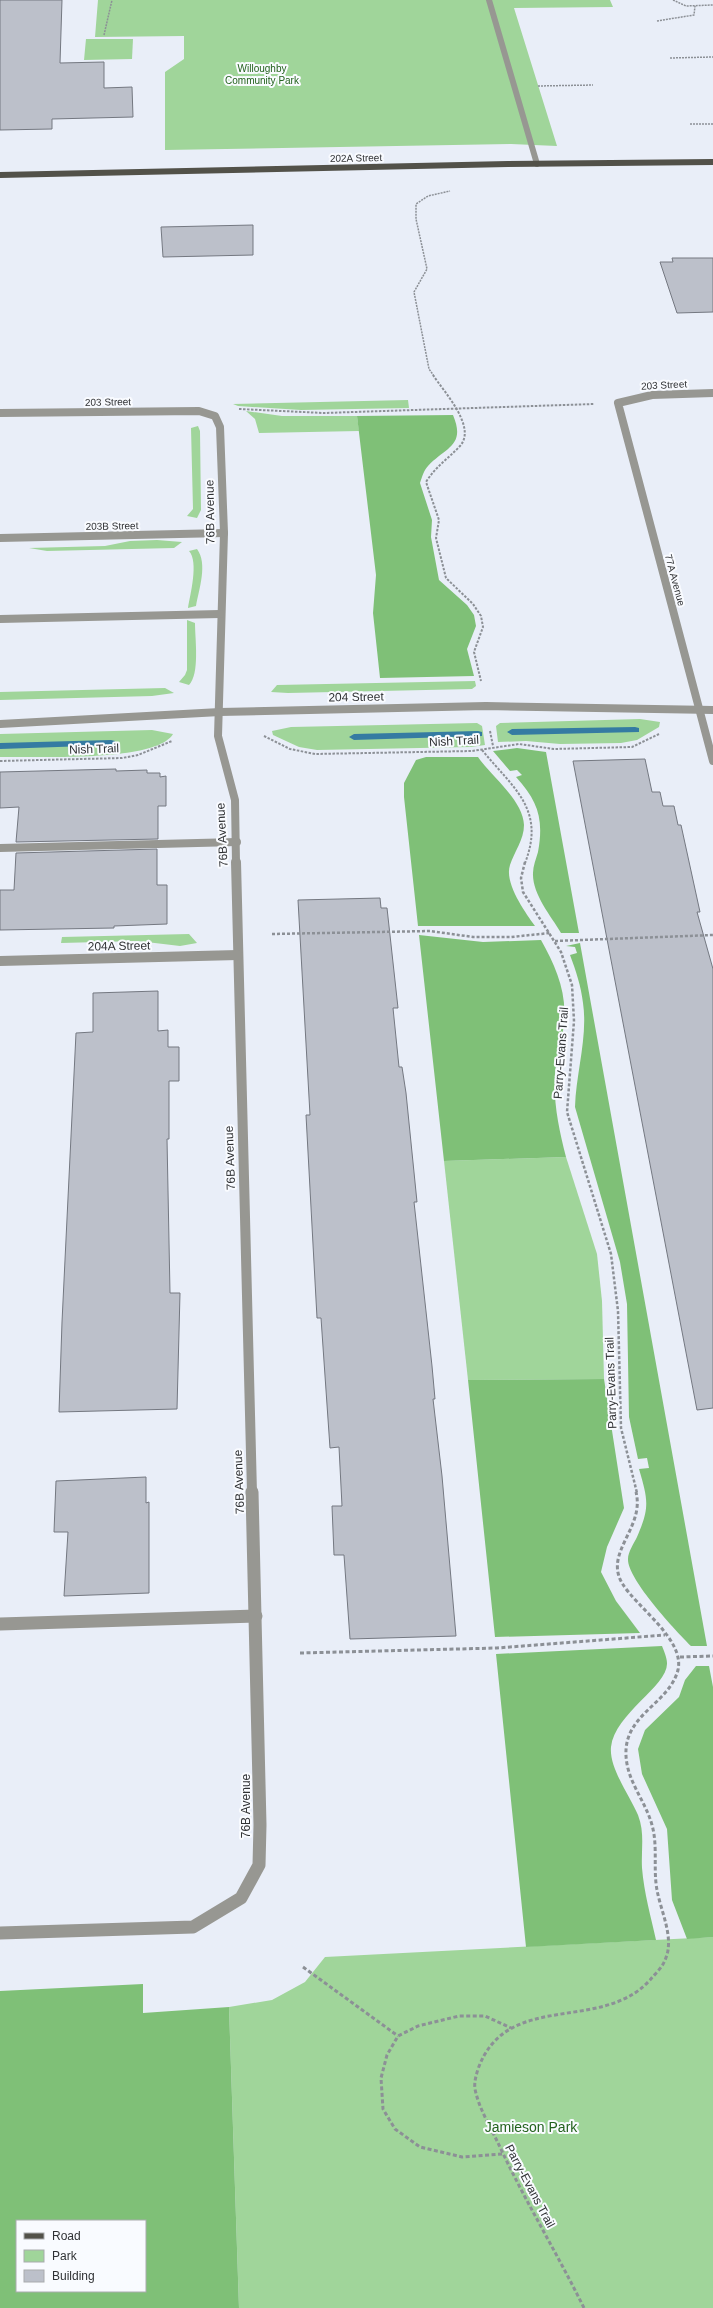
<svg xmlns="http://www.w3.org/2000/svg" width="713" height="2308" viewBox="0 0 713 2308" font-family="Arial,sans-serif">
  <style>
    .green { fill: #a0d59a }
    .forest { fill: #7fc077; fill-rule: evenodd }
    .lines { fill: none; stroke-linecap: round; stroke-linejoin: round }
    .stream { fill: #357ba2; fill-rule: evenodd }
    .building { fill: #bcc0ca; stroke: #747881 }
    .path-far3 { stroke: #8c9096; stroke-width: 1.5; stroke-dasharray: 2 1; stroke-linecap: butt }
    .path-far2 { stroke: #8c9096; stroke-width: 2; stroke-dasharray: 2.5 1.5; stroke-linecap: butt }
    .path-far1 { stroke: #8c9096; stroke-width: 2.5; stroke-dasharray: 3 2; stroke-linecap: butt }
    .path { stroke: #8c9096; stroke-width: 3; stroke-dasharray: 4 2.5; stroke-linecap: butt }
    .minor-far3 { stroke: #979792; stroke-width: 6 }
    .minor-far2 { stroke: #979792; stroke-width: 8 }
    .minor-far1 { stroke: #979792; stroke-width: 10 }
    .minor { stroke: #979792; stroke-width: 13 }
    .major { stroke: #525149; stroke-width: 6 }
    .labels { text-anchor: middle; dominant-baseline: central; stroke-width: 4; stroke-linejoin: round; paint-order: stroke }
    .far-park-label { font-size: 10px; fill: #23621d; stroke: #f9fbff }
    .far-street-label { font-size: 10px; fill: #303235; stroke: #f9fbff }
    .street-label { font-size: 12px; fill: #303235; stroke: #f9fbff }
    .near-park-label { font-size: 14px; fill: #23621d; stroke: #f9fbff }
  </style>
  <rect width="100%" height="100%" fill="#e9eef8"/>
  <g class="green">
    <polygon points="98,0 610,0 613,7 514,8 557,146 511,144 165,150 165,72 184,59 184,36 95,37"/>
    <polygon points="86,39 133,39 132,59 84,60"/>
    <polygon points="408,400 409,408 301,410 238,406 233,404"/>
    <polygon points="246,411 282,416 357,416 359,431 259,433 255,419"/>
    <polygon points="198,426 200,431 201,510 197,518 187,516 193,509 191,428"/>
    <polygon points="157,540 182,542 174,548 47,551 29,548 105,546 130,541"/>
    <path d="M 197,549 C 208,564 199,589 196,606 L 188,608 C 190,595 199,562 189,551 Z"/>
    <path d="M 187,620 L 195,623 C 195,639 200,674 189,685 L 179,682 L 185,675 L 187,670 Z"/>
    <polygon points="475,681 476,686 472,689 288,693 271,692 277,685"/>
    <polygon points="165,688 174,693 152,696 0,700 0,692"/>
    <polygon points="640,719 660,722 659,727 637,740 621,743 560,744 526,741 498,742 496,726 500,723"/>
    <polygon points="477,723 482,726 485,745 471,747 317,750 299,747 273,735 272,731 291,727"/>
    <path d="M 152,730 L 173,734 C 156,763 33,756 0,757 L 0,734 Z"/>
    <polygon points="189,934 197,943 180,946 138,941 61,943 62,937"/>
    <polygon points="566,1157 597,1254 602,1301 604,1379 468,1380 444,1161"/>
    <polygon points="713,1937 713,2308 239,2308 229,2007 272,2000 305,1982 325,1957"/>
  </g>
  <g class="forest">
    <path d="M 453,415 C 466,446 446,447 428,466 C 424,470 422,477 420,483 L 432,520 L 431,537 L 439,580 L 467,605 L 474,615 L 476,626 L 467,649 L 474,676 L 380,678 L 373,613 L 376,575 L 357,416 Z"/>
    <path d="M 517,748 L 546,752 L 579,933 L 561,933 C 551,916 532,894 533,873 C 533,866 536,859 538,852 C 544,819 538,801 516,777 L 522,775 L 517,770 L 510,771 L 493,751 Z"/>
    <path d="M 426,757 L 478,757 C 491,776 523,800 524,825 C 524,840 514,852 510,865 C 504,883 525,912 535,926 L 418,926 L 404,797 L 404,783 L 416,760 Z"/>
    <path d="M 419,935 L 483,942 L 541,940 C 555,965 567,992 564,1021 C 563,1039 557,1055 555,1073 C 553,1102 559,1129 566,1157 L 444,1161 Z"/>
    <path d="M 580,943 L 707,1646 L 691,1646 C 676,1631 627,1579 628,1559 C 628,1552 634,1543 637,1537 C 650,1507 648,1500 639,1469 L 649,1468 L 647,1458 L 638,1459 L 629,1417 L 627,1304 L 620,1262 L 575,1107 C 576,1073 588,1037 583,1003 C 581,986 576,971 570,955 L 577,953 L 575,947 L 566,946 Z"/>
    <polygon points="604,1379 624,1508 607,1547 601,1572 616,1601 640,1633 495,1637 468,1380"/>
    <path d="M 662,1646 C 664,1651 667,1658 667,1663 C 668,1686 615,1713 611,1747 C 609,1768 630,1796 638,1815 C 645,1833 641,1850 642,1868 C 644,1893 651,1917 656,1940 L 526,1947 L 496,1654 Z"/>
    <polygon points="696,1666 709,1666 713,1687 713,1937 687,1939 672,1900 667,1829 642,1774 638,1749 645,1730 679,1697 685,1680"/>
    <path d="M 143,1984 L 143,2013 L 229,2007 L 239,2308 L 0,2308 L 0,1991 ZM 17,2221 L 145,2221 L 145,2291 L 17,2291 Z"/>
  </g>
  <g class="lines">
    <g class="stream">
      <polygon points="635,727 639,728 639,732 512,735 507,732 512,729"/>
      <polygon points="478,731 482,732 482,736 354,740 349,737 354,734"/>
      <polygon points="111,740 115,741 115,745 0,749 0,743"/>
    </g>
  </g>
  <g class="building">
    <polygon points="0,0 62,0 60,63 104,62 104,88 132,87 133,117 52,119 52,129 0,130"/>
    <polygon points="253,225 253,255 163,257 161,227"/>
    <polygon points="672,258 713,258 713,312 677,313 660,262 673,262"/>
    <polygon points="645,759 652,792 660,792 663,806 674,806 678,825 681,825 700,912 697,912 713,969 713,1408 697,1410 573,761"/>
    <polygon points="116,769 116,771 147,770 147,773 160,773 160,777 166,776 166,806 158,806 158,839 16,842 19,807 0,808 0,772"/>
    <polygon points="157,849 157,885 167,885 167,924 114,926 114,928 0,930 0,890 14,890 16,853"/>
    <polygon points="380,898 381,908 387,908 398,1008 393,1008 399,1067 402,1067 406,1093 417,1202 414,1202 432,1366 435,1399 433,1399 442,1476 456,1636 350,1639 344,1555 334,1555 332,1506 342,1506 339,1447 330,1448 321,1318 317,1318 306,1115 310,1115 298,900"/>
    <polygon points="158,991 158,1031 168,1030 168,1047 179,1047 179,1081 169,1081 169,1139 167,1139 170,1293 180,1293 177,1409 59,1412 62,1322 76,1033 93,1032 93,993"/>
    <polygon points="146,1477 146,1503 149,1502 149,1593 64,1596 68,1532 54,1532 56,1481"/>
  </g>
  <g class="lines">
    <g class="path-far3">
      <polyline points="673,0 686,6 713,5"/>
      <polyline points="657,21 694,15 695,6"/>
      <polyline points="104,35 112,0"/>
      <polyline points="670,58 713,57"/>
      <polyline points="538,86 593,85"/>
      <polyline points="690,124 713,124"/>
      <polyline points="434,376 429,369 414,292 427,269 416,219 416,204 428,196 450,191"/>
    </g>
    <g class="path-far2">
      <path d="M 433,375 C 444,392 477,427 460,446 C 448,459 436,466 426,482 L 439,520 L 436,538 L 446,578 L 473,604 L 481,616 L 483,627 L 474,652 L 481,681"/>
      <polyline points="239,409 324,413 594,404"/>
      <polyline points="490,731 493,746"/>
      <polyline points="264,736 290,749 315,754 472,751 519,744 554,749 632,747 659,734"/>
      <path d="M 482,750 C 513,788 546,809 525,863"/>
      <polyline points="0,761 122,758 138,755 172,741"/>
    </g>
    <g class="path-far1">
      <polyline points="525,862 521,878 523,892 561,952 572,985 574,1021 567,1112 611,1254 618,1311 621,1428 637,1493"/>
      <polyline points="272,934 430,931 473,937 511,937 550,933"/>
      <polyline points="555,941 713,935"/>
    </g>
    <g class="path">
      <polyline points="300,1653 497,1648 665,1635"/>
      <polyline points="680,1657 713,1656"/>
      <polyline points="303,1967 398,2036"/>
      <polyline points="502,2154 462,2157 420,2147 395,2129 383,2109 381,2078 387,2055 398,2036 418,2026 459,2016 485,2016 511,2028"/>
      <path d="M 584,2308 C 557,2253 525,2201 499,2145 C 491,2128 479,2109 475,2089 C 474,2082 476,2076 478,2069 C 507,1989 601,2034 650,1980 C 655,1974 662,1968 665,1960 C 675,1939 661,1912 657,1890 C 653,1869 658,1846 652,1825 C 646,1803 631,1786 627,1764 C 618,1715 668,1707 678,1670 C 685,1639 636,1607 622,1583 C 604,1552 645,1528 636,1492"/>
    </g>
    <polyline class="minor-far3" points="489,0 537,164"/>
    <g class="minor-far2">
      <polyline points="713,393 652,395 618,403 713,761"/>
      <polyline points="0,413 199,411 215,416 220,427 224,533 218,736 235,800 236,863"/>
      <polyline points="0,538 224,533"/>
      <polyline points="0,619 220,614"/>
      <polyline points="0,724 220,712 486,706 713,710"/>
      <polyline points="0,848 237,842"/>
    </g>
    <g class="minor-far1">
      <polyline points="236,862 252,1493"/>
      <polyline points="0,961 238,955"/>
    </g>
    <g class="minor">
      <polyline points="0,1624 256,1616"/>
      <polyline points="0,1933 193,1927 241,1898 259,1865 260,1825 252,1492"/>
    </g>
    <polyline class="major" points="0,175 508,164 713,162"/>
  </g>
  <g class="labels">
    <g class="far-park-label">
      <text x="262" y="68">Willoughby<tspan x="262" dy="12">Community Park</tspan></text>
    </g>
    <g class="far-street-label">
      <text transform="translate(356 158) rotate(-1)">202A Street</text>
      <text transform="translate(664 385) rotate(-3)">203 Street</text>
      <text transform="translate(108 402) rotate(-1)">203 Street</text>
      <text transform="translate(112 526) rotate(-1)">203B Street</text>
      <text transform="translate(675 580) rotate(75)">77A Avenue</text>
    </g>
    <g class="street-label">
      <text transform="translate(210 512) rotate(-91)">76B Avenue</text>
      <text transform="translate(356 697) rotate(-1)">204 Street</text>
      <text transform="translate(454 741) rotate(-3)">Nish Trail</text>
      <text transform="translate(94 749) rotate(-2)">Nish Trail</text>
      <text transform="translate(222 835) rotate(-93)">76B Avenue</text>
      <text transform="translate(119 946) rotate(-1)">204A Street</text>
      <text transform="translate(561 1053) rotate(-86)">Parry-Evans Trail</text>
      <text transform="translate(230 1158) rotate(-92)">76B Avenue</text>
      <text transform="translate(611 1383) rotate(-92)">Parry-Evans Trail</text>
      <text transform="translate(239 1482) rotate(-92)">76B Avenue</text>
      <text transform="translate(246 1806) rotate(-90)">76B Avenue</text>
      <text transform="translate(530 2186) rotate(62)">Parry-Evans Trail</text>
    </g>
    <g class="near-park-label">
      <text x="531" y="2127">Jamieson Park</text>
    </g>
  </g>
  <rect x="16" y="2220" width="130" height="72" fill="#f9fbff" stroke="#a9abae"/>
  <rect x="24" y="2233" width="20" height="6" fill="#525149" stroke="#a9abae"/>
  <text x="52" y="2240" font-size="12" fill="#303235">Road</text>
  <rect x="24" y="2250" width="20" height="12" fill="#a0d59a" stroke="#a9abae"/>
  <text x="52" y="2260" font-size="12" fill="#303235">Park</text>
  <rect x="24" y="2270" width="20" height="12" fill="#bcc0ca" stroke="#a9abae"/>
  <text x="52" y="2280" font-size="12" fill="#303235">Building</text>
</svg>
